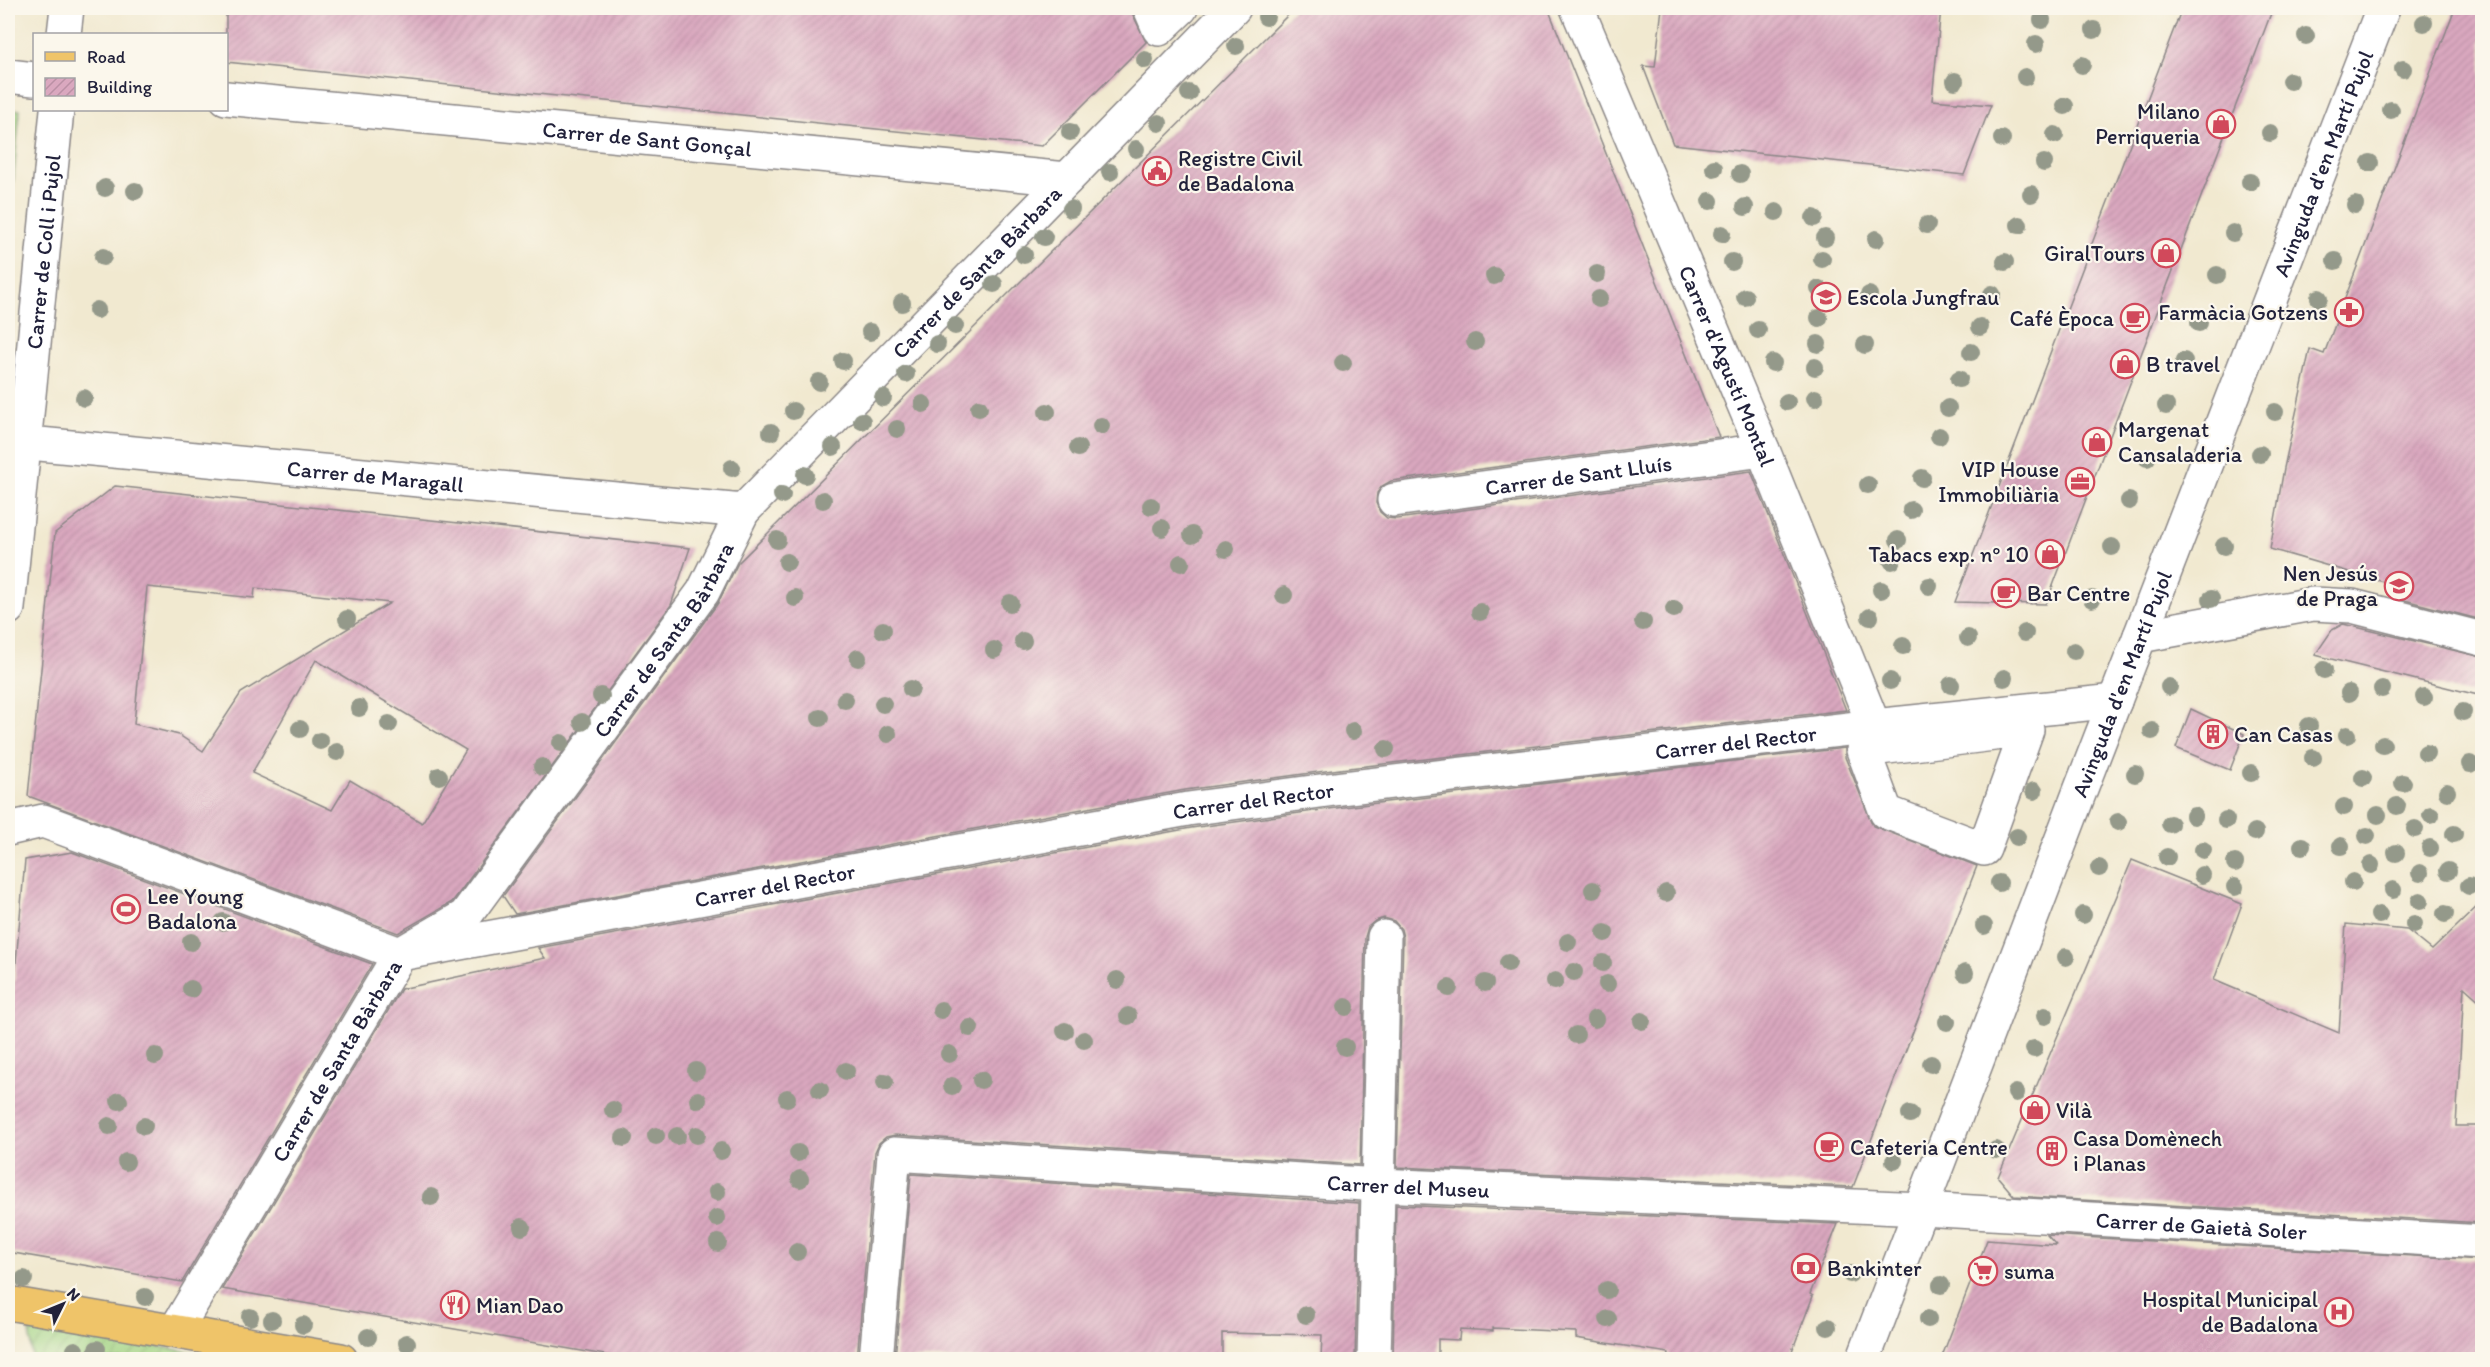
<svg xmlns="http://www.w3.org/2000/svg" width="2490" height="1367" viewBox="0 0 2490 1367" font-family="Itim,sans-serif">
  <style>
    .park { fill: url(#park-crowns); stroke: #627a5e; stroke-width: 1.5 }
    .garden { fill: url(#garden-furrows); stroke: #627a5e; stroke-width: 1.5 }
    .building { fill: url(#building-hatch); fill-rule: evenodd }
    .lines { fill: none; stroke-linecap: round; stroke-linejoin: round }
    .street-casing { stroke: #8a8686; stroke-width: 36 }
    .primary-casing { stroke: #8a8686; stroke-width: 36 }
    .street { stroke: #fff; stroke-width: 33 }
    .primary { stroke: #efc469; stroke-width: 33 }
    .tree { fill: #94998a }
    .labels { text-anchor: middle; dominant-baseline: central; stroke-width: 4.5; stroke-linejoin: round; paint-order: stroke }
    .poi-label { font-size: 22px; fill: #22223b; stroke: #fbf7ec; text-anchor: start }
    .street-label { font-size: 22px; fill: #22223b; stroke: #fbf7ec }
  </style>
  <defs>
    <pattern id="park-crowns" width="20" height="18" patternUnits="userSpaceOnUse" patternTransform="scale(1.5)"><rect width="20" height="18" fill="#a1d382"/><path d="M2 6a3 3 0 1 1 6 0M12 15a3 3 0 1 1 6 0" fill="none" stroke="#8ab571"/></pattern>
    <pattern id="garden-furrows" width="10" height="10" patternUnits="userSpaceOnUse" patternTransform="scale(1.5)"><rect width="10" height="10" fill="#a1d382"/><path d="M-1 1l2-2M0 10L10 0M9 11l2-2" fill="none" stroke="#8ab571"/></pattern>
    <pattern id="building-hatch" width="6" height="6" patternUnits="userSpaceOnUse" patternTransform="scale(1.5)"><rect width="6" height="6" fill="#daa8bf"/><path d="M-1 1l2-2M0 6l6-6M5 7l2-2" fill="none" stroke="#bb90a5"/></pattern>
  </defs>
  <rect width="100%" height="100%" fill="#fbf7ec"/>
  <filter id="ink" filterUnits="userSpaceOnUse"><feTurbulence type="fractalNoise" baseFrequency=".0167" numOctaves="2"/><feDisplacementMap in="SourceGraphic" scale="12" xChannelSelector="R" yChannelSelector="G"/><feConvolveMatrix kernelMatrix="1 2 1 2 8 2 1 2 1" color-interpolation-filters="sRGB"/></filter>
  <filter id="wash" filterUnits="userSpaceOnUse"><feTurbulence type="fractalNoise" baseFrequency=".008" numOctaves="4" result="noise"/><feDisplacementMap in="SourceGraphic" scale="24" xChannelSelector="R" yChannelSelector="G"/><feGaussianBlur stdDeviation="1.35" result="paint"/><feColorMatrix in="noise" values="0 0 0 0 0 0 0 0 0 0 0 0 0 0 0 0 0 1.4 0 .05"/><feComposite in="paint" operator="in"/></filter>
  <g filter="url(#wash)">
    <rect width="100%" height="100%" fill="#f1e9d0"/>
    <polygon class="park" points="8,109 20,110 8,237"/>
    <polygon class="garden" points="29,1325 234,1359 32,1359"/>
    <g id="blocks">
      <g class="building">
        <polygon points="226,8 1132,8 1133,15 1146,42 1042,146 226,62"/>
        <polygon points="1295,8 1548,8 1719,437 1391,481 1382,486 1377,493 1376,503 1380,512 1387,518 1397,519 1751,471 1846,710 1340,769 1185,790 515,914 503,896 718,603 738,563"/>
        <polygon points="1662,8 1941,8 1932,100 1991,105 1964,175 1673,144 1643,66 1655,67"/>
        <polygon points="2182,8 2273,8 2046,604 1955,602"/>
        <polygon points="2455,8 2482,8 2482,620 2393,597 2408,589 2270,549 2284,468 2310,349 2324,354"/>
        <path d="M 115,486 L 690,548 L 671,605 L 459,893 L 452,902 L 398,933 L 28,796 L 55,533 ZM 147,587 L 254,598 L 255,588 L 390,603 L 241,693 L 203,751 L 179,735 L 134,724 ZM 316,660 L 466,750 L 422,823 L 350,780 L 332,810 L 252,773 Z"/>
        <polygon points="2343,624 2482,657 2482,696 2315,655 2332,630"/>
        <polygon points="2191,709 2244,734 2230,770 2176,748"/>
        <polygon points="1845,748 1845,757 1873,826 1977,866 1853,1187 1397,1167 1403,937 1401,929 1394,921 1384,918 1375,921 1368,927 1365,937 1360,1165 895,1135 886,1137 879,1143 875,1152 857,1359 628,1359 222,1289 401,989 545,958 538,948 1191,828 1344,807"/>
        <polygon points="72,852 372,964 182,1282 8,1252 8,1053 25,860"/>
        <polygon points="2132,860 2242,904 2214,980 2339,1033 2346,924 2407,930 2432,950 2482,902 2482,1003 2464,987 2456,1126 2482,1126 2482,1223 2014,1196 1998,1177"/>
        <polygon points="911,1174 1359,1203 1355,1359 1321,1359 1322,1335 1222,1333 1222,1359 895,1359"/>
        <polygon points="1396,1205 1838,1224 1810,1294 1813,1296 1789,1359 1668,1359 1669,1353 1576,1338 1576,1332 1493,1328 1493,1331 1460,1329 1459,1340 1438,1339 1438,1359 1393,1359"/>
        <polygon points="2047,1235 2482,1260 2482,1359 1941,1359 1987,1240 2056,1245"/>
      </g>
    </g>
  </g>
  <g filter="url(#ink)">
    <use href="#blocks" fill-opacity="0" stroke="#8a8686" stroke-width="1.5"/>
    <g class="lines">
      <g class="street-casing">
        <g id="street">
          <polyline points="1150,8 1159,29 1181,8"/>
          <path id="s1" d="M 1577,8 L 1763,450 L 1874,726"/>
          <polyline points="64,34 67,8"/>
          <polyline points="8,76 34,79"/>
          <path id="s2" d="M 226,98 L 1067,179"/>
          <path id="s3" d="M 8,441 L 743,511"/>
          <path id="s4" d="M 1394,500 L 1763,450"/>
          <path id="s5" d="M 8,608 L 57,110"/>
          <polyline points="2140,636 2313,604 2352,606 2482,639"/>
          <polygon points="2027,730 1984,849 1886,812 1863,750"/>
          <polyline points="8,829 43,821 400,954"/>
          <path id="s6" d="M 400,954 L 1188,809 L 1342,788 L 1874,726 L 2115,701"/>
          <path id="s7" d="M 175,1331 L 400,954 L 465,916 L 703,592 L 743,511 L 1234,8"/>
          <path id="s8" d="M 876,1360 L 894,1154 L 1379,1185 L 1922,1209 L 2482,1242"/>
          <polyline points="1374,1360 1384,937"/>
          <path id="s9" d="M 1863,1360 L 2080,791 L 2383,8"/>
        </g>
      </g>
      <g class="primary-casing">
        <polyline id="primary" points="8,1303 341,1360"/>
      </g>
      <use href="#street" class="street"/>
      <use href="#primary" class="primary"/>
    </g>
    <g class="tree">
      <circle cx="1266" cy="17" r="9"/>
      <circle cx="2042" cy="20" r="9"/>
      <circle cx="2424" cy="23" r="9"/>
      <circle cx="2094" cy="30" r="9"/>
      <circle cx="2306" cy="36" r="9"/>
      <circle cx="2036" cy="44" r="9"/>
      <circle cx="1236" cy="46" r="9"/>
      <circle cx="1145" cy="60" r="9"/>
      <circle cx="2082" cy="65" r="9"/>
      <circle cx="2403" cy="69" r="9"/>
      <circle cx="2025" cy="77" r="9"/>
      <circle cx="1955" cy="81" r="9"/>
      <circle cx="2290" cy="81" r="9"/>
      <circle cx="1189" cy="93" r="9"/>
      <circle cx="2065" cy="106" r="9"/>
      <circle cx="2391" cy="110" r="9"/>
      <circle cx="1159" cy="123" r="9"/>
      <circle cx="1070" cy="132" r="9"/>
      <circle cx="2270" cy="133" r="9"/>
      <circle cx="2055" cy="135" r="9"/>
      <circle cx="2002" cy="139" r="9"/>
      <circle cx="1136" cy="149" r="9"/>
      <circle cx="2044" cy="163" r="9"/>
      <circle cx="2370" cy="163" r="9"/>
      <circle cx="1714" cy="168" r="9"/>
      <circle cx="1110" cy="172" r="9"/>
      <circle cx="1740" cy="174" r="9"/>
      <circle cx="2250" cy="182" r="9"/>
      <circle cx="105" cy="188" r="9"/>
      <circle cx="135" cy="191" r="9"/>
      <circle cx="2031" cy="194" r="9"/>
      <circle cx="1710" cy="201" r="9"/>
      <circle cx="2355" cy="205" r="9"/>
      <circle cx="1745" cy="207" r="9"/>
      <circle cx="1071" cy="209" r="9"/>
      <circle cx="1776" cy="212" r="9"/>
      <circle cx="1814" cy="218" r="9"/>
      <circle cx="1927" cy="225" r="9"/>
      <circle cx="2019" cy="225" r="9"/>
      <circle cx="2233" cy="233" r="9"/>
      <circle cx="1722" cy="234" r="9"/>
      <circle cx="1044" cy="237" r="9"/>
      <circle cx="1825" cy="238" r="9"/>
      <circle cx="1876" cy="239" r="9"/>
      <circle cx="1024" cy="255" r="9"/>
      <circle cx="103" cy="257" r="9"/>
      <circle cx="1822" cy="259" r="9"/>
      <circle cx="2335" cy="261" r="9"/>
      <circle cx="1732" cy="262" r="9"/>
      <circle cx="2005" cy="262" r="9"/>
      <circle cx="1597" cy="274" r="9"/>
      <circle cx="2217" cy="275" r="9"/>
      <circle cx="1494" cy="276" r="9"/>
      <circle cx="994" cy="284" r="9"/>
      <circle cx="1819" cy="289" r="9"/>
      <circle cx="1992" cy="294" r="9"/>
      <circle cx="1869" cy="295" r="9"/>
      <circle cx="1745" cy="297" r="9"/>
      <circle cx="2319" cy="298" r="9"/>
      <circle cx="1599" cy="299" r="9"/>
      <circle cx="902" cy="303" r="9"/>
      <circle cx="97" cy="310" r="9"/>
      <circle cx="1819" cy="318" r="9"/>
      <circle cx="2199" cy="323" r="9"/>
      <circle cx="955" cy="326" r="9"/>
      <circle cx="1980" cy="327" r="9"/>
      <circle cx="1758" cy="330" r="9"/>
      <circle cx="870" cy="332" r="9"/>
      <circle cx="1475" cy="342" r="9"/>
      <circle cx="937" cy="344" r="9"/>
      <circle cx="1818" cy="344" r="9"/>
      <circle cx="1865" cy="345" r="9"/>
      <circle cx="1971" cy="352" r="9"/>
      <circle cx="843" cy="361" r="9"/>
      <circle cx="2184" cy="361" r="9"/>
      <circle cx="1343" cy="363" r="9"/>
      <circle cx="1773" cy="363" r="9"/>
      <circle cx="1815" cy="367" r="9"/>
      <circle cx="906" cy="374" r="9"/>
      <circle cx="1959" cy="379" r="9"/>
      <circle cx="819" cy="382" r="9"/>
      <circle cx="84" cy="398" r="9"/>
      <circle cx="883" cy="398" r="9"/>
      <circle cx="1815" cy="398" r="9"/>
      <circle cx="1787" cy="402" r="9"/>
      <circle cx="923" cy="404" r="9"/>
      <circle cx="2166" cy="406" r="9"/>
      <circle cx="979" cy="408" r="9"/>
      <circle cx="1948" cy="408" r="9"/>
      <circle cx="793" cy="411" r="9"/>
      <circle cx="1047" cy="412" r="9"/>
      <circle cx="2275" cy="412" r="9"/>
      <circle cx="862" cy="421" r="9"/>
      <circle cx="1101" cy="426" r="9"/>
      <circle cx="897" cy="429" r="9"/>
      <circle cx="771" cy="432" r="9"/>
      <circle cx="1939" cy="436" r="9"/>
      <circle cx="833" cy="447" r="9"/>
      <circle cx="1078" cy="448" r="9"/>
      <circle cx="2260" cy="454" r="9"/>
      <circle cx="2147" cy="458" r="9"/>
      <circle cx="732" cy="468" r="9"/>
      <circle cx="805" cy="475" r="9"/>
      <circle cx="1922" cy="478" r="9"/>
      <circle cx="1868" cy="485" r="9"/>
      <circle cx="782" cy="495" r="9"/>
      <circle cx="823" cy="500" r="9"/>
      <circle cx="2129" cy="501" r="9"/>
      <circle cx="1151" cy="506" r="9"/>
      <circle cx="1911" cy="510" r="9"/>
      <circle cx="1162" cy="528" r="9"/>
      <circle cx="1192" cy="535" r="9"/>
      <circle cx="777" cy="540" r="9"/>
      <circle cx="1898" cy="540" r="9"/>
      <circle cx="2224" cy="546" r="9"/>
      <circle cx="2112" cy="547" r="9"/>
      <circle cx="1226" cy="549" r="9"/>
      <circle cx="1892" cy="561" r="9"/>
      <circle cx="787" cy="562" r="9"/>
      <circle cx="1181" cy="563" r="9"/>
      <circle cx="1929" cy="586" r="9"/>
      <circle cx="1881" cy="590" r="9"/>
      <circle cx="1284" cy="595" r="9"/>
      <circle cx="795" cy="598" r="9"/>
      <circle cx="2092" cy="599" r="9"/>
      <circle cx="2211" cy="599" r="9"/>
      <circle cx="1010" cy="603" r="9"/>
      <circle cx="1674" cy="609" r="9"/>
      <circle cx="1480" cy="612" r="9"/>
      <circle cx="1870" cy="617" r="9"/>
      <circle cx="347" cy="619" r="9"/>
      <circle cx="1643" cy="622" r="9"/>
      <circle cx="883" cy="630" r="9"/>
      <circle cx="2025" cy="633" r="9"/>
      <circle cx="1968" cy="638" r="9"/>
      <circle cx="1023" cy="641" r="9"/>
      <circle cx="1903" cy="646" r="9"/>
      <circle cx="994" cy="650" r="9"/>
      <circle cx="2074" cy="651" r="9"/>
      <circle cx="858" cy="658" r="9"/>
      <circle cx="2324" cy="670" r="9"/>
      <circle cx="2004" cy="678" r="9"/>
      <circle cx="1890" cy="681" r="9"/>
      <circle cx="1951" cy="685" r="9"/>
      <circle cx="2169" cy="687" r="9"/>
      <circle cx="911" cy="689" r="9"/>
      <circle cx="2382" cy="689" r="9"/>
      <circle cx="2349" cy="693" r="9"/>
      <circle cx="601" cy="696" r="9"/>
      <circle cx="2424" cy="697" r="9"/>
      <circle cx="845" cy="700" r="9"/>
      <circle cx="883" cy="704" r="9"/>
      <circle cx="359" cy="708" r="9"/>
      <circle cx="2463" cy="712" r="9"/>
      <circle cx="820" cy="718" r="9"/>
      <circle cx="582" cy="722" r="9"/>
      <circle cx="389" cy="724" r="9"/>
      <circle cx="2309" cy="726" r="9"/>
      <circle cx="300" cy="729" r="9"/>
      <circle cx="1353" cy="731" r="9"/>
      <circle cx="2152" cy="731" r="9"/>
      <circle cx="888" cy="734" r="9"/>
      <circle cx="2347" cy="735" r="9"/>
      <circle cx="320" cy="741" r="9"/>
      <circle cx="561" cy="743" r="9"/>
      <circle cx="2383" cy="745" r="9"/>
      <circle cx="1386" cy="749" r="9"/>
      <circle cx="337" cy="752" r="9"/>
      <circle cx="2426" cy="753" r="9"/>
      <circle cx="2313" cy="758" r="9"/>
      <circle cx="2470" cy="764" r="9"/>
      <circle cx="542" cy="767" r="9"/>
      <circle cx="2251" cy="773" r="9"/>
      <circle cx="2135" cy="774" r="9"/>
      <circle cx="439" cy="776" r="9"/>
      <circle cx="2363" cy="778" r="9"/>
      <circle cx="2403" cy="783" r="9"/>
      <circle cx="2034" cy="791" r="9"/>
      <circle cx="2447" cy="792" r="9"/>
      <circle cx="2397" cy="806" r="9"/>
      <circle cx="2344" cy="807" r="9"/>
      <circle cx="2378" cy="815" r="9"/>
      <circle cx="2431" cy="815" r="9"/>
      <circle cx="2194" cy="816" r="9"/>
      <circle cx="2226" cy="820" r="9"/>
      <circle cx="2118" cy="822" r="9"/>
      <circle cx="2170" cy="824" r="9"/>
      <circle cx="2415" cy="829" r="9"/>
      <circle cx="2255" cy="832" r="9"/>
      <circle cx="2454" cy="834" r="9"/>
      <circle cx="2367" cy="836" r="9"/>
      <circle cx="2017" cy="837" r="9"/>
      <circle cx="2302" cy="846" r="9"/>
      <circle cx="2341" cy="846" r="9"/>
      <circle cx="2430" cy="848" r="9"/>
      <circle cx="2203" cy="850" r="9"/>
      <circle cx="2396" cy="853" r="9"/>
      <circle cx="2167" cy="857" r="9"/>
      <circle cx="2235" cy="863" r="9"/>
      <circle cx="2371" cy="865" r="9"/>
      <circle cx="2099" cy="868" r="9"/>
      <circle cx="2448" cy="871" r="9"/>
      <circle cx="2420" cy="873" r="9"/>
      <circle cx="2202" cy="875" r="9"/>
      <circle cx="2353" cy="882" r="9"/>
      <circle cx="1999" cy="883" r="9"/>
      <circle cx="2469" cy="886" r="9"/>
      <circle cx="2235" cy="887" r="9"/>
      <circle cx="1593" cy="890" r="9"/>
      <circle cx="2393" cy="890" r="9"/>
      <circle cx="1666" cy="893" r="9"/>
      <circle cx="2420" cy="901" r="9"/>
      <circle cx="2445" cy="914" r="9"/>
      <circle cx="2083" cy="915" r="9"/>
      <circle cx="2379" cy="915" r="9"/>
      <circle cx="223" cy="922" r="9"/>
      <circle cx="2414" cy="924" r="9"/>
      <circle cx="1984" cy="926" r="9"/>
      <circle cx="1605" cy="933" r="9"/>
      <circle cx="191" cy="942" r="9"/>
      <circle cx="1568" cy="942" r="9"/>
      <circle cx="2066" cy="957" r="9"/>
      <circle cx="1508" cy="963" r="9"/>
      <circle cx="1603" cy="963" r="9"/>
      <circle cx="1574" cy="972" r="9"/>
      <circle cx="1965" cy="973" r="9"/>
      <circle cx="1117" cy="980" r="9"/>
      <circle cx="1555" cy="981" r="9"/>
      <circle cx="1485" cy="983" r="9"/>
      <circle cx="1607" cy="984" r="9"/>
      <circle cx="1449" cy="988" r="9"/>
      <circle cx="191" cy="989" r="9"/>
      <circle cx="1346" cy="1007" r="9"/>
      <circle cx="941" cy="1010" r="9"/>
      <circle cx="1128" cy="1016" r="9"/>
      <circle cx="2045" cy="1016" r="9"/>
      <circle cx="1595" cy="1019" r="9"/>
      <circle cx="1642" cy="1021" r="9"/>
      <circle cx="1947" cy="1022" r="9"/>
      <circle cx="970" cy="1028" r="9"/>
      <circle cx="1065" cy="1031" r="9"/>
      <circle cx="1576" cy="1035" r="9"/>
      <circle cx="1084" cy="1040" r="9"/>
      <circle cx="1345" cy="1047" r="9"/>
      <circle cx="2034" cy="1049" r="9"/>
      <circle cx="949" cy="1054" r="9"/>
      <circle cx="155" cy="1056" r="9"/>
      <circle cx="1931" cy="1064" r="9"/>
      <circle cx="696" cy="1071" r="9"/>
      <circle cx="846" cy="1071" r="9"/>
      <circle cx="981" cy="1080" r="9"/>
      <circle cx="885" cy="1082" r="9"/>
      <circle cx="952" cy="1086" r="9"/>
      <circle cx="820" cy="1090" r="9"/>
      <circle cx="2016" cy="1093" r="9"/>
      <circle cx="787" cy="1098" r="9"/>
      <circle cx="698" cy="1100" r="9"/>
      <circle cx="119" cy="1101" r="9"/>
      <circle cx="613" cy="1110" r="9"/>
      <circle cx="1910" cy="1114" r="9"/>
      <circle cx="109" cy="1126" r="9"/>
      <circle cx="144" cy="1126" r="9"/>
      <circle cx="697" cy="1135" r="9"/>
      <circle cx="656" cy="1136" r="9"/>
      <circle cx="677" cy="1136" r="9"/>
      <circle cx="624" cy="1138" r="9"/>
      <circle cx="1996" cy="1150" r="9"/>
      <circle cx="721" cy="1151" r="9"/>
      <circle cx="798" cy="1153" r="9"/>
      <circle cx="1894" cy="1161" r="9"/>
      <circle cx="126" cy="1162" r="9"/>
      <circle cx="800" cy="1179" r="9"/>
      <circle cx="717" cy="1192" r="9"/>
      <circle cx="431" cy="1197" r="9"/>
      <circle cx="717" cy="1218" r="9"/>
      <circle cx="522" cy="1227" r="9"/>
      <circle cx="718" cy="1243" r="9"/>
      <circle cx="797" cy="1252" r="9"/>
      <circle cx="1850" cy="1274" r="9"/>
      <circle cx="24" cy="1279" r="9"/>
      <circle cx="1941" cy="1285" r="9"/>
      <circle cx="1607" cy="1290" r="9"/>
      <circle cx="145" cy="1297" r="9"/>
      <circle cx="1306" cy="1315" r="9"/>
      <circle cx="250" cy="1317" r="9"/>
      <circle cx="1608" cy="1319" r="9"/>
      <circle cx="1928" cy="1319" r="9"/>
      <circle cx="272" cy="1320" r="9"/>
      <circle cx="303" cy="1325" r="9"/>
      <circle cx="1828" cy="1327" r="9"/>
      <circle cx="368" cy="1337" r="9"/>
      <circle cx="407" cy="1343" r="9"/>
      <circle cx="97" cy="1349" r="9"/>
      <circle cx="75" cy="1350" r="9"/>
    </g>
  </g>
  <defs>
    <g id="shop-ring" transform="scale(1.5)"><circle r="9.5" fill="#fbf7ec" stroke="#d1495b" stroke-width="1.5"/><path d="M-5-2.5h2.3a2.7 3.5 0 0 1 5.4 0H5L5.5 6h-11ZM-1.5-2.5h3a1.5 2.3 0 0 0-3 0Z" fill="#d1495b"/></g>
    <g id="civic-ring" transform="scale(1.5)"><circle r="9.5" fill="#fbf7ec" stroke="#d1495b" stroke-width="1.5"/><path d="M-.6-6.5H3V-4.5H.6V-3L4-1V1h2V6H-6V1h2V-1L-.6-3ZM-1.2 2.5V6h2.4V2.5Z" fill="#d1495b"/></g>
    <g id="school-ring" transform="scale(1.5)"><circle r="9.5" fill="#fbf7ec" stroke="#d1495b" stroke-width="1.5"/><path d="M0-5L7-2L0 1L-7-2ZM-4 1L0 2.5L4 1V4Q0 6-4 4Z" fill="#d1495b"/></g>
    <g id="pharmacy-ring" transform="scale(1.5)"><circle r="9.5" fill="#fbf7ec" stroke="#d1495b" stroke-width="1.5"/><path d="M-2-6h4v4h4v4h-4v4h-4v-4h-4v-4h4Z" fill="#d1495b"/></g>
    <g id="cafe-ring" transform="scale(1.5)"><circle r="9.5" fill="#fbf7ec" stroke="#d1495b" stroke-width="1.5"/><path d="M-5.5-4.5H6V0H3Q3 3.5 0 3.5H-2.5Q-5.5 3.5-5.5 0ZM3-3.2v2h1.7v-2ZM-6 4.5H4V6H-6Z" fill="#d1495b"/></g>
    <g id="office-ring" transform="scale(1.5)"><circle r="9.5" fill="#fbf7ec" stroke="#d1495b" stroke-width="1.5"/><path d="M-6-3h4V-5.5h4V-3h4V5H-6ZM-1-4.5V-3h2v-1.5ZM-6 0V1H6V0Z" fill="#d1495b"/></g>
    <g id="building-ring" transform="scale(1.5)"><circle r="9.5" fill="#fbf7ec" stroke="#d1495b" stroke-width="1.5"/><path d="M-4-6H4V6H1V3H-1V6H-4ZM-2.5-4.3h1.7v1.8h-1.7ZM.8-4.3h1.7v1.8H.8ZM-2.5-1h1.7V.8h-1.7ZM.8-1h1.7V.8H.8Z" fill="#d1495b"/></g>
    <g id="stadium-ring" transform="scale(1.5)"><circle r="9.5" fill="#fbf7ec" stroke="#d1495b" stroke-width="1.5"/><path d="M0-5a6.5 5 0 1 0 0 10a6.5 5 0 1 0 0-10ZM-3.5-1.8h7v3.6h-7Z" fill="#d1495b"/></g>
    <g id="bank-ring" transform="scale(1.5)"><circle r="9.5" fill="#fbf7ec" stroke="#d1495b" stroke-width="1.5"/><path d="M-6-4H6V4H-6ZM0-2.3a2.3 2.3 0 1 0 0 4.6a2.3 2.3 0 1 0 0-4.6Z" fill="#d1495b"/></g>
    <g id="supermarket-ring" transform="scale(1.5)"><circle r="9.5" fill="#fbf7ec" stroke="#d1495b" stroke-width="1.5"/><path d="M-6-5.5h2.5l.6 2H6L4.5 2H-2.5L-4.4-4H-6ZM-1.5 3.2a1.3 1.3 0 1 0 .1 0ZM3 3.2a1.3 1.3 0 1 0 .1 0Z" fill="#d1495b"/></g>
    <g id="restaurant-ring" transform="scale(1.5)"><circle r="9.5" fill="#fbf7ec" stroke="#d1495b" stroke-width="1.5"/><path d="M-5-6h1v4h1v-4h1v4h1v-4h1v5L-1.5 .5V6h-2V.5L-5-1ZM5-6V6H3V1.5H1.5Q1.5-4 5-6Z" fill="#d1495b"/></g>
    <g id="hospital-ring" transform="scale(1.5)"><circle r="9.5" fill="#fbf7ec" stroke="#d1495b" stroke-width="1.5"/><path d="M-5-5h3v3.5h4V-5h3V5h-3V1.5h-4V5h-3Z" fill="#d1495b"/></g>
  </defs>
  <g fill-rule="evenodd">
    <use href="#shop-ring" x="2221" y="124"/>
    <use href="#civic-ring" x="1157" y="171"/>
    <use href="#shop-ring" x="2166" y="253"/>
    <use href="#school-ring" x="1826" y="297"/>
    <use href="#pharmacy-ring" x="2349" y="312"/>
    <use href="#cafe-ring" x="2135" y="318"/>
    <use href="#shop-ring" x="2125" y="364"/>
    <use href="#shop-ring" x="2097" y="442"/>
    <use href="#office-ring" x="2080" y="482"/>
    <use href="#shop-ring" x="2050" y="554"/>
    <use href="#school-ring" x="2399" y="586"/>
    <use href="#cafe-ring" x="2006" y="593"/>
    <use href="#building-ring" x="2213" y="734"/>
    <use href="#stadium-ring" x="126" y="909"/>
    <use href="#shop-ring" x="2035" y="1110"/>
    <use href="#cafe-ring" x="1829" y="1147"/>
    <use href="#building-ring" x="2052" y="1151"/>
    <use href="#bank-ring" x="1806" y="1268"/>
    <use href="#supermarket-ring" x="1983" y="1271"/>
    <use href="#restaurant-ring" x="455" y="1305"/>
    <use href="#hospital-ring" x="2339" y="1312"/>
  </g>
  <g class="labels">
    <g class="poi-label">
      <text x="2200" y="111" text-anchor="end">Milano<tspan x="2200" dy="25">Perriqueria</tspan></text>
      <text x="1178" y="158">Registre Civil<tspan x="1178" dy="25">de Badalona</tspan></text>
      <text x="2145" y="253" text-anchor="end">GiralTours</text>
      <text x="1847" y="297">Escola Jungfrau</text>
      <text x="2328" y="312" text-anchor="end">Farmàcia Gotzens</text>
      <text x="2114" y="318" text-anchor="end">Café Època</text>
      <text x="2146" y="364">B travel</text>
      <text x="2118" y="429">Margenat<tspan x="2118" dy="25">Cansaladeria</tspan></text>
      <text x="2059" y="469" text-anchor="end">VIP House<tspan x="2059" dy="25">Immobiliària</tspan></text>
      <text x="2029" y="554" text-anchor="end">Tabacs exp. nº 10</text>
      <text x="2378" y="573" text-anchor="end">Nen Jesús<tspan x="2378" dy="25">de Praga</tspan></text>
      <text x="2027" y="593">Bar Centre</text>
      <text x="2234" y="734">Can Casas</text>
      <text x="147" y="896">Lee Young<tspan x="147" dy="25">Badalona</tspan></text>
      <text x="2056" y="1110">Vilà</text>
      <text x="2073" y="1138">Casa Domènech<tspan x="2073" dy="25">i Planas</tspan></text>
      <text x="1850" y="1147">Cafeteria Centre</text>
      <text x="1827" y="1268">Bankinter</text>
      <text x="2004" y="1271">suma</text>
      <text x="2318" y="1299" text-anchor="end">Hospital Municipal<tspan x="2318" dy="25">de Badalona</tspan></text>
      <text x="476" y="1305">Mian Dao</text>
    </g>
    <g class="street-label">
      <text stroke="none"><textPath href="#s2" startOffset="423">Carrer de Sant Gonçal</textPath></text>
      <text stroke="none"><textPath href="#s9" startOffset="1282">Avinguda d'en Martí Pujol</textPath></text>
      <text stroke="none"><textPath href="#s5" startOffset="358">Carrer de Coll i Pujol</textPath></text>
      <text stroke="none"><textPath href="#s7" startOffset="1341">Carrer de Santa Bàrbara</textPath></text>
      <text stroke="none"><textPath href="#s1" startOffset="388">Carrer d'Agustí Montal</textPath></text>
      <text stroke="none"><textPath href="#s4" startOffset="186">Carrer de Sant Lluís</textPath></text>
      <text stroke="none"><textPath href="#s3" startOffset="369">Carrer de Maragall</textPath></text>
      <text stroke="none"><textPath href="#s7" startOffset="855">Carrer de Santa Bàrbara</textPath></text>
      <text stroke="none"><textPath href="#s9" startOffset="724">Avinguda d'en Martí Pujol</textPath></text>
      <text stroke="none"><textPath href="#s6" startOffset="1353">Carrer del Rector</textPath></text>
      <text stroke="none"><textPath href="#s6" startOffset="867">Carrer del Rector</textPath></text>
      <text stroke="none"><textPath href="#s6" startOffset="381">Carrer del Rector</textPath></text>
      <text stroke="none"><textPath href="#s7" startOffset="315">Carrer de Santa Bàrbara</textPath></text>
      <text stroke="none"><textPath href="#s8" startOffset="722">Carrer del Museu</textPath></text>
      <text stroke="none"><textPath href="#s8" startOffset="1516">Carrer de Gaietà Soler</textPath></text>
    </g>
  </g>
  <rect width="2490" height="1367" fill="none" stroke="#fbf7ec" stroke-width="30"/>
  <rect x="33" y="33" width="195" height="78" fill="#fbf7ec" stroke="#a4a2a5" stroke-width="1.5"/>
  <rect x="45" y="52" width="30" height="9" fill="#efc469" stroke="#a4a2a5" stroke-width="1.5"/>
  <text x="87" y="63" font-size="18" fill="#22223b">Road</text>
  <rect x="45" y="78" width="30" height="18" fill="url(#building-hatch)" stroke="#a4a2a5" stroke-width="1.5"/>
  <text x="87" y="93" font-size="18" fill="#22223b">Building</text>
  <g transform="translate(63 1304) rotate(47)" stroke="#fbf7ec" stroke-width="4.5" paint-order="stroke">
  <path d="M0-4.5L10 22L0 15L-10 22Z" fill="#22223b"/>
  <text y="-9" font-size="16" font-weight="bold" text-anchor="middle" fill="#22223b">N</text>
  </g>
</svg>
